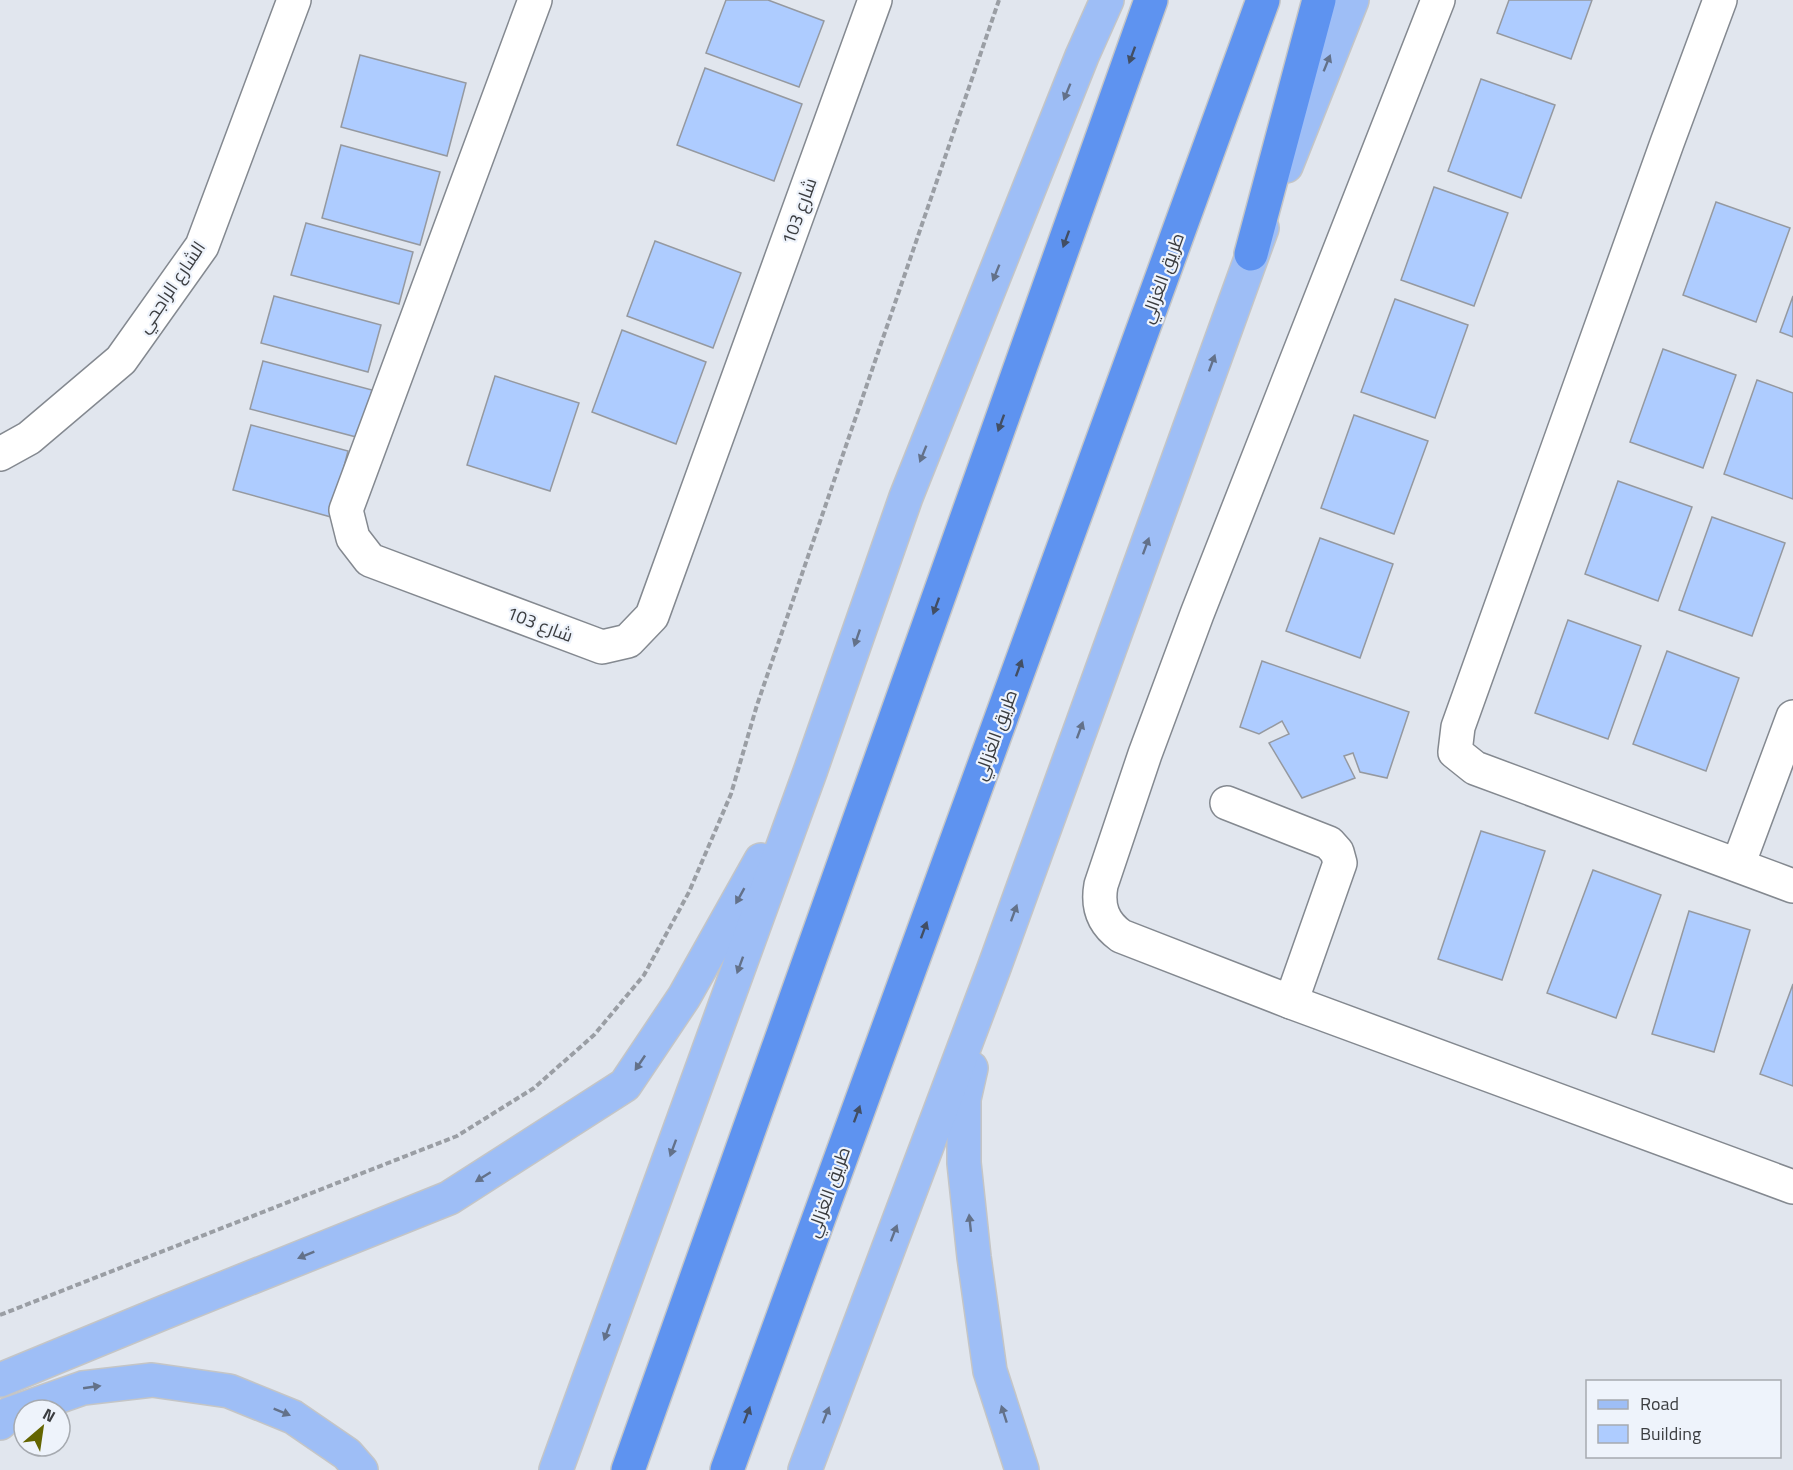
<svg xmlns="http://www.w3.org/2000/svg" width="1793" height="1470" viewBox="0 0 1793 1470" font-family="'Titillium Web',Cairo,sans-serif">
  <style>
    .building { fill: #aeccff; stroke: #9599a0; stroke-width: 1.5 }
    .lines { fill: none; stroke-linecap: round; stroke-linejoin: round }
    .street-casing { stroke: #848990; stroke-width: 36 }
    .primary-casing { stroke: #c4c5c6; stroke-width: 36 }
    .highway-casing { stroke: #c4c5c6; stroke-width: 36 }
    .path { stroke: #9a9ea4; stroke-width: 4; stroke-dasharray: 6 3; stroke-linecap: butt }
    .street { stroke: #fff; stroke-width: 33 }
    .primary { stroke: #9ebef6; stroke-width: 33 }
    .highway { stroke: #5e93f0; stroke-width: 33 }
    .oneway { fill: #424e63 }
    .oneway2 { fill: #637189 }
    .labels { text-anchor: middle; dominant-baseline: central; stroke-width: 4.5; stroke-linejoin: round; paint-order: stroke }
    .street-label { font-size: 18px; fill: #3b3d40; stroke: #eef3fb }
  </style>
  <rect width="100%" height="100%" fill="#e1e6ee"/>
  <g class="building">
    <polygon points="726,0 768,0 824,21 799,87 706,53"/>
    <polygon points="1509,0 1592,0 1571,59 1497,33"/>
    <polygon points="360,55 466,83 447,156 341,127"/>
    <polygon points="705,68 802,104 774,181 677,145"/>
    <polygon points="1481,79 1555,105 1521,198 1448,171"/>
    <polygon points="341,145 440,172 420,245 322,218"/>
    <polygon points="1434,187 1508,213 1474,306 1401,280"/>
    <polygon points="1716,202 1790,228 1756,322 1683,295"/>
    <polygon points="306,223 413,252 399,304 291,275"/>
    <polygon points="655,241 741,273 713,348 627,316"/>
    <polygon points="274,296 381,325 368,372 261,343"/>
    <polygon points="1793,296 1793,337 1780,332"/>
    <polygon points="1395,299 1468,325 1435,418 1361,392"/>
    <polygon points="622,330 706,362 676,444 592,412"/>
    <polygon points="1663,349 1736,375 1703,468 1630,442"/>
    <polygon points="263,361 372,390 360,438 250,409"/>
    <polygon points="495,376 579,403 550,491 467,465"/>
    <polygon points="1757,380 1793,393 1793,499 1724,474"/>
    <polygon points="1354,415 1428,441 1394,534 1321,508"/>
    <polygon points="251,425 348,451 331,517 233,490"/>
    <polygon points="1618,481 1692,507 1658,601 1585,574"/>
    <polygon points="1712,517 1785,543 1752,636 1679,610"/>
    <polygon points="1320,538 1393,564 1360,658 1286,631"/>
    <polygon points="1568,620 1641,646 1608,739 1535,713"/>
    <polygon points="1667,651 1739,678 1706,771 1633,744"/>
    <polygon points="1262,661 1409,712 1387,778 1360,772 1353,753 1344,756 1355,778 1302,798 1269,743 1289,734 1282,721 1259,734 1240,727"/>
    <polygon points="1481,831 1545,851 1502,980 1438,959"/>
    <polygon points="1593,870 1661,895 1616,1018 1547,993"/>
    <polygon points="1689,911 1750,930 1714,1052 1652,1034"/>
    <polygon points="1793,984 1793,1086 1760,1074"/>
  </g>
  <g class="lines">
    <g class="street-casing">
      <g id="street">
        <polyline points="535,0 346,510 353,538 370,560 602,647 628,641 652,616 875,0"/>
        <path d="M 1438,0 L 1197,614 L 1145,754 L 1101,885 C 1097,907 1103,923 1121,936 L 1291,1002 L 1793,1187"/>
        <polyline points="1720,0 1667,143 1458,727 1455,752 1475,768 1793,886"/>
        <polyline points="0,454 29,438 121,360 202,246 294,0"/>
        <polyline points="1227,803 1329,843 1337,852 1340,863 1291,1002"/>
        <polyline points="1738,865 1793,717"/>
      </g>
    </g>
    <g class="primary-casing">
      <g id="primary">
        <polyline points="1286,166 1352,0"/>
        <polyline points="971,1068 964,1099 964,1163 974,1257 990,1371 1022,1470"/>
        <polyline points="0,1380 165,1312 449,1198 625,1085 684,997 761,860"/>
        <polyline points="0,1423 9,1414 83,1388 152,1380 229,1391 293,1417 347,1454 361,1470"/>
        <polyline points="556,1470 810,772 906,497 1082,56 1107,0"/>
        <polyline points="805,1470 994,968 1262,228"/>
      </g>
    </g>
    <g class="highway-casing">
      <g id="highway">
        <polyline points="1251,254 1319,0"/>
        <polyline points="628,1470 1151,0"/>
        <polyline points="727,1470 1263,0"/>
      </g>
    </g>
    <polyline class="path" points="0,1315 457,1136 534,1088 594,1035 644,975 689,892 731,794 757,705 999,0"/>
    <use href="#street" class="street"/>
    <use href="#primary" class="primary"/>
    <use href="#highway" class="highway"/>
  </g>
  <defs><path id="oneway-solid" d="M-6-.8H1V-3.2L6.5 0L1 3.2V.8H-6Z" transform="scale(1.5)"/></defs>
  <g class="oneway">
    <use href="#oneway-solid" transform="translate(1132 55) rotate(110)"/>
    <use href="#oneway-solid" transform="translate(1066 239) rotate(110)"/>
    <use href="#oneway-solid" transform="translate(1001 423) rotate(110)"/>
    <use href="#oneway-solid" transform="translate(936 606) rotate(110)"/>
    <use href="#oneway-solid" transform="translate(1019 668) rotate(-70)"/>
    <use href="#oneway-solid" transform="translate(924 930) rotate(-70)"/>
    <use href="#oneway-solid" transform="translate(857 1114) rotate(-70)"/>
    <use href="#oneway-solid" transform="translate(747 1415) rotate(-70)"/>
  </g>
  <g class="oneway2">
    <use href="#oneway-solid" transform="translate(1327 63) rotate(-68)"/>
    <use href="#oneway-solid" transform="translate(1067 92) rotate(112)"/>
    <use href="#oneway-solid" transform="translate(996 273) rotate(112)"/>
    <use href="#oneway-solid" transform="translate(1212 363) rotate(-70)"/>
    <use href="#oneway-solid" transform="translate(923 454) rotate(112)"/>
    <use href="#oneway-solid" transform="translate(1146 546) rotate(-70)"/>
    <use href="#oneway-solid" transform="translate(857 638) rotate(109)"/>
    <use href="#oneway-solid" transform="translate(1080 730) rotate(-70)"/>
    <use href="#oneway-solid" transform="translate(740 896) rotate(119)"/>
    <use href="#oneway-solid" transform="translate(1014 913) rotate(-70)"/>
    <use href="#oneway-solid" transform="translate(740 965) rotate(110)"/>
    <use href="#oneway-solid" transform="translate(640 1063) rotate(124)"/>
    <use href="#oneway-solid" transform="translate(673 1148) rotate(110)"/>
    <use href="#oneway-solid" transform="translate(483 1177) rotate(148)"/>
    <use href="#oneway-solid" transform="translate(970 1223) rotate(-96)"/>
    <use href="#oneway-solid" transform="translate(894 1233) rotate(-69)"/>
    <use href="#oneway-solid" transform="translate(306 1255) rotate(158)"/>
    <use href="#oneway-solid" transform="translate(607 1332) rotate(110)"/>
    <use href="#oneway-solid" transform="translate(92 1387) rotate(-8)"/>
    <use href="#oneway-solid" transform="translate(282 1412) rotate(22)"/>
    <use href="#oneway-solid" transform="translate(1004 1414) rotate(-108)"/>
    <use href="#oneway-solid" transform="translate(826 1415) rotate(-69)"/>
  </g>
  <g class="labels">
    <g class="street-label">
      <text transform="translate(799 211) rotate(-70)">شارع 103</text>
      <text transform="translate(1162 278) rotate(-70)">طريق الغزالي</text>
      <text transform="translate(171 287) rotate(-56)">الشارع الراجحي</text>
      <text transform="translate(540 624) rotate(21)">شارع 103</text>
      <text transform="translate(995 735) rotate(-70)">طريق الغزالي</text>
      <text transform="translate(828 1192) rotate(-70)">طريق الغزالي</text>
    </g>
  </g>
  <rect x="1586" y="1380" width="195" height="78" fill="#eef3fb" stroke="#a6aab0" stroke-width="1.5"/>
  <rect x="1598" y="1400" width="30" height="9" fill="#9ebef6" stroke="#a6aab0" stroke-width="1.5"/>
  <text x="1640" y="1410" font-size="18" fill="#3b3d40">Road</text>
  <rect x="1598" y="1425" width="30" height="18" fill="#aeccff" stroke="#a6aab0" stroke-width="1.5"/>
  <text x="1640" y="1440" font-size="18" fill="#3b3d40">Building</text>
  <g transform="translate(42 1428) rotate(29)"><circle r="28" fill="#eef3fb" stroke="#a6aab0" stroke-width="1.5"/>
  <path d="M0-4.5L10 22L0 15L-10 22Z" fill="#646500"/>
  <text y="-9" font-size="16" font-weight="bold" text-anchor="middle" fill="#3b3d40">N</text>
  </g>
</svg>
